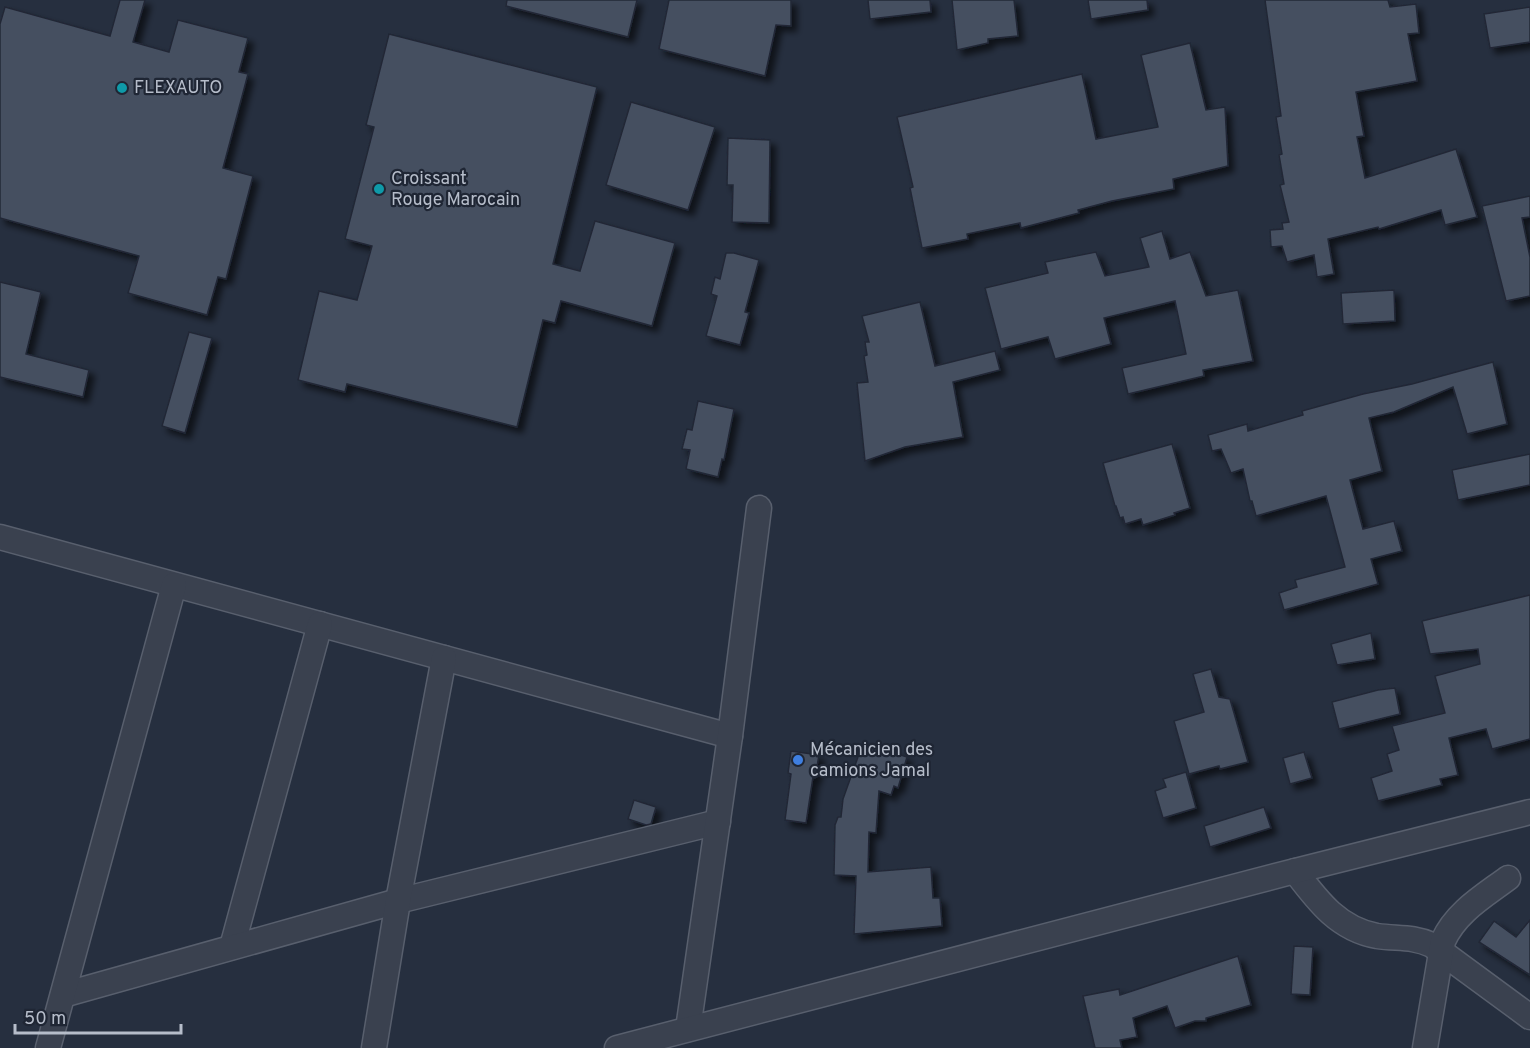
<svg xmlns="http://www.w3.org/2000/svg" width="1530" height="1048" viewBox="0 0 1530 1048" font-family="Overpass,sans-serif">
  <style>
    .building { fill: #454f61; stroke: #212836; stroke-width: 1.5; filter: url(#shadow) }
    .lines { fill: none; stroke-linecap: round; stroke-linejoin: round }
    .minor-casing { stroke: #585f6d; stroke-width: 27 }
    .minor { stroke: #3a414f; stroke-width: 24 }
    .culture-dot { fill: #0f9aa8; stroke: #1f2634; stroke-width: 2 }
    .shop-dot { fill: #3f7fe0; stroke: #1f2634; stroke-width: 2 }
    .labels { text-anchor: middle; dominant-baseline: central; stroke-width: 4.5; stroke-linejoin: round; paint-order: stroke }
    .poi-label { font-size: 18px; fill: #b6bdca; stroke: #1f2634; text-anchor: start }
  </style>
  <defs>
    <filter id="shadow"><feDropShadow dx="5.5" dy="5.5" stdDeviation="3" flood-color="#0009"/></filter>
  </defs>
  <rect width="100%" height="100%" fill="#262f3f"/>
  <g class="building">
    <polygon points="120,0 145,0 133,42 169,52 178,20 248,38 239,72 248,74 223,168 253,176 226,279 218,277 207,315 128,293 139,256 0,218 0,24 5,7 110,36"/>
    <polygon points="507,0 637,0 628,37 506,6"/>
    <polygon points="669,0 791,0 791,26 776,25 765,76 659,49"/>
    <polygon points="868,0 930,0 931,12 870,19"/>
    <polygon points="952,0 1014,0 1018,36 988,39 988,43 957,50"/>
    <polygon points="1088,0 1147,0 1148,10 1091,19"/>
    <polygon points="1265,0 1388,0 1390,7 1416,4 1419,33 1408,34 1417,81 1356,92 1364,136 1357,137 1365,178 1456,149 1477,217 1445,225 1441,210 1379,229 1378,227 1328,239 1334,274 1317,277 1314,255 1287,262 1282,246 1271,247 1270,230 1283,229 1282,223 1289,222 1280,185 1284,184 1279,155 1282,154 1276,117 1281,116"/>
    <polygon points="1530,7 1530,42 1490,48 1484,14"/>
    <polygon points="389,34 597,87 553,264 580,271 595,221 675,243 652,326 561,301 555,323 543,320 517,427 347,384 345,392 298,380 319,291 357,300 372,246 345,239 374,127 366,125"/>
    <polygon points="1190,43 1206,110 1225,107 1228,166 1173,179 1174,189 1112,201 1078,210 1079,213 1021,228 1020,223 967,234 968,239 922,248 910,188 913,187 897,117 1082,74 1096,139 1158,127 1141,55"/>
    <polygon points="631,102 715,127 688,210 606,185"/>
    <polygon points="728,138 770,140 769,223 732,222 733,185 727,185"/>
    <polygon points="1530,196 1530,217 1522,218 1530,257 1530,296 1506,301 1482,206"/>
    <polygon points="1162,231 1170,259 1190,252 1206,296 1238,290 1253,361 1203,370 1204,376 1128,394 1122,368 1186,354 1175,301 1104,318 1111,344 1055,359 1048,337 1001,349 985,288 1048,273 1045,262 1096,252 1105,276 1149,267 1140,238"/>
    <polygon points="726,253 734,253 759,260 745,312 749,313 740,345 706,336 717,296 711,294 715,277 720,279"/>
    <polygon points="0,282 41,292 26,354 89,370 83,397 0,377"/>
    <polygon points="1394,290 1395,321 1343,324 1341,293"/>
    <polygon points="920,302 935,366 995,351 1000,370 953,382 963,437 905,447 865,461 857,383 868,382 864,356 867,355 865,342 869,342 862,316"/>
    <polygon points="189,332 212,338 185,433 162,426"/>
    <polygon points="1493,362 1507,424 1467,434 1453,387 1394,412 1369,418 1382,471 1350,480 1363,529 1394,521 1402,551 1371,559 1378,584 1284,610 1279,593 1297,587 1295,580 1345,567 1326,496 1256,516 1252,501 1250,501 1243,469 1231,473 1221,449 1212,451 1208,435 1247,424 1248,431 1303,415 1302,411 1363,394 1412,384"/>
    <polygon points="698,401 734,409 724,460 722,459 718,477 686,469 690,450 682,449 687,429 692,430"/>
    <polygon points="1172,444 1190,508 1174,513 1175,515 1143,525 1141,519 1125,524 1123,517 1120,518 1116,506 1115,506 1103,463"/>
    <polygon points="1530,454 1530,485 1458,500 1452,470"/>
    <polygon points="1530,595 1530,739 1492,749 1486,729 1449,738 1458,775 1440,779 1442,785 1378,801 1371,778 1392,771 1387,754 1399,750 1392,726 1445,713 1435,676 1480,664 1478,649 1430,654 1422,621"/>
    <polygon points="1371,633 1375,659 1337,665 1331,644"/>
    <polygon points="1211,669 1219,697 1230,699 1248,762 1220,769 1219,766 1189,774 1174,721 1204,712 1193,674"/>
    <polygon points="1395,688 1400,714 1339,729 1332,702 1378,690"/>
    <polygon points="863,743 907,757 898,788 894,786 891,795 879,791 876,833 869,832 868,872 931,867 933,898 940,898 942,926 854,934 856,876 834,875 835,825 838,817 841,817 843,799"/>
    <polygon points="791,751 819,755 815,778 813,777 806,823 785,820 791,774 788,773"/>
    <polygon points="1304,752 1312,778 1290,784 1283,758"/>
    <polygon points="1186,772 1196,808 1163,818 1155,791 1166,787 1163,779"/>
    <polygon points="634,800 656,807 651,824 646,825 628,819"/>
    <polygon points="1264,807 1271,828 1210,847 1204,826"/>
    <polygon points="1530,920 1530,975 1479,942 1494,921 1516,937"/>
    <polygon points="1294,946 1313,947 1310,995 1291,994"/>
    <polygon points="1238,956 1251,1005 1206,1018 1206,1021 1195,1021 1175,1028 1167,1006 1133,1018 1137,1037 1120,1040 1122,1048 1095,1048 1083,996 1119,989 1120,995"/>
  </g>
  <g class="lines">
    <g class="minor-casing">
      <g id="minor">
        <polyline points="0,537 730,736"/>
        <path d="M 1295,871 C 1317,900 1338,929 1377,936 C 1398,939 1412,936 1432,945 L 1530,1017"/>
        <polyline points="232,947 320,624"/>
        <polyline points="63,995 398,901 718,822"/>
        <polyline points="688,1029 730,736 759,508"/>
        <polyline points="48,1048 174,585"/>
        <polyline points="374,1048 398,901 444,658"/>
        <polyline points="617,1048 1295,871 1530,812"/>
        <path d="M 1425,1048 L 1443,941 C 1456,912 1484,896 1508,878"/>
      </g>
    </g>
    <use href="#minor" class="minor"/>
  </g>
  <g class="culture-dot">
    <circle cx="122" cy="88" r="6"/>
    <circle cx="379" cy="189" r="6"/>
  </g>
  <circle class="shop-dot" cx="798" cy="760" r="6"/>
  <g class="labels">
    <g class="poi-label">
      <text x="134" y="88">FLEXAUTO</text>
      <text x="391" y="179">Croissant<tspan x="391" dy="21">Rouge Marocain</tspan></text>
      <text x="810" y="750">Mécanicien des<tspan x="810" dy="21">camions Jamal</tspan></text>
    </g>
  </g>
  <path d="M15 1024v9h166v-9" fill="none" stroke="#b6bdca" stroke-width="3"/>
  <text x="24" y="1024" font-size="18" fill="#b6bdca" stroke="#1f2634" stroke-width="4.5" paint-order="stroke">50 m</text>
</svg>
